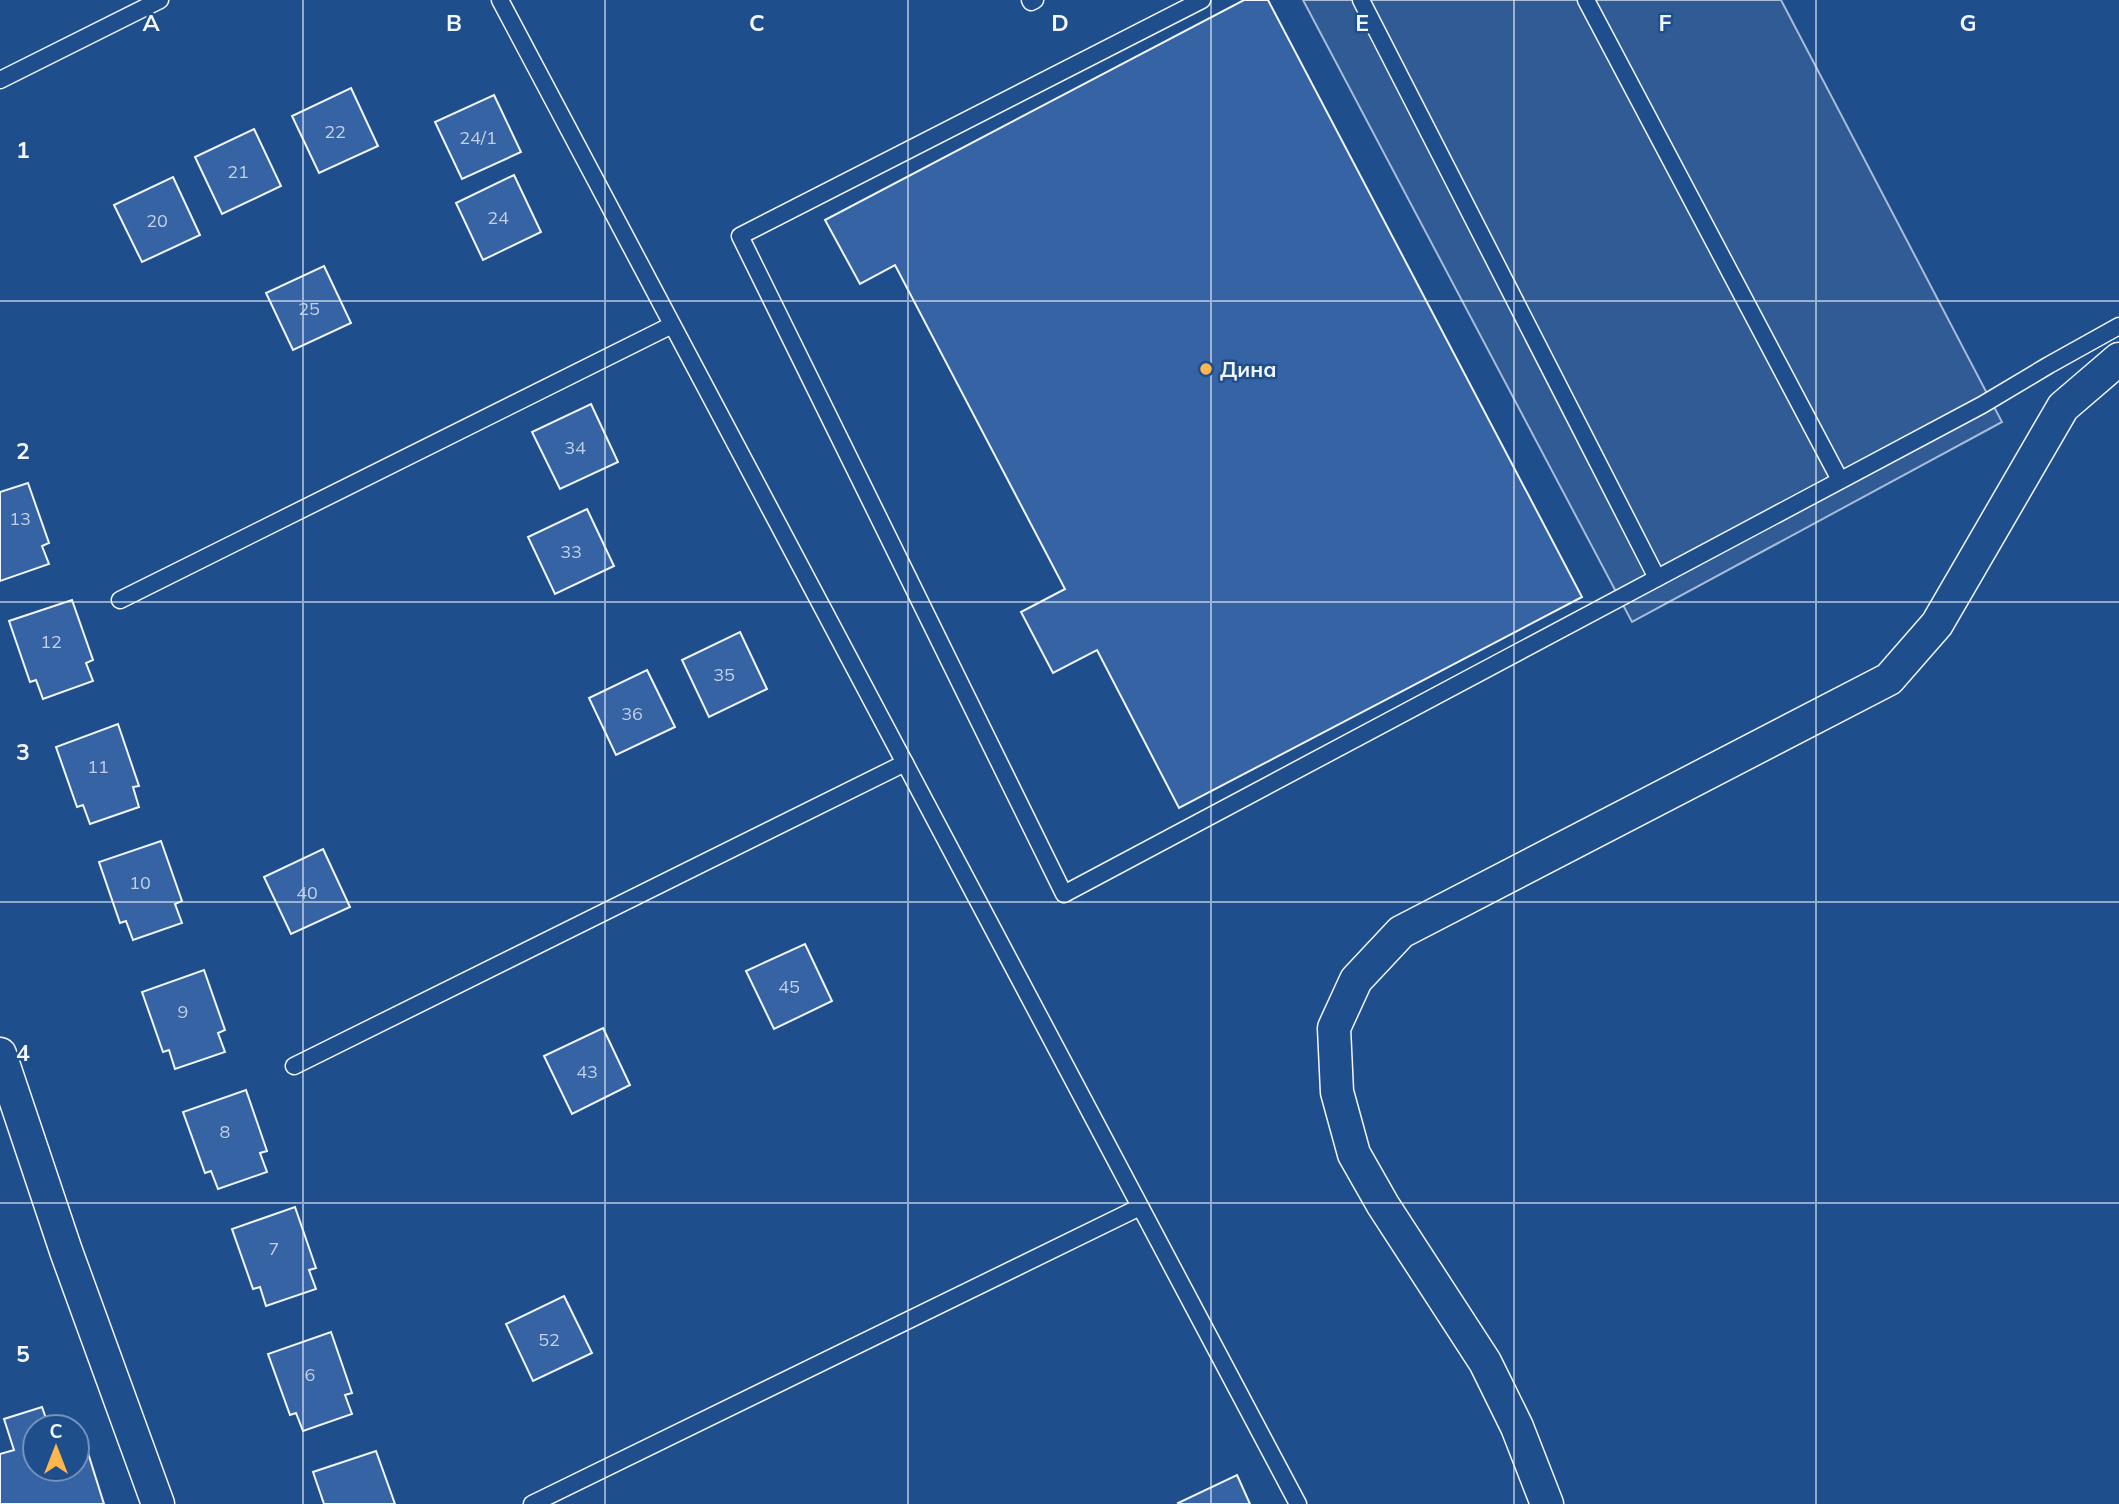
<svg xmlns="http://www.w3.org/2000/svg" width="2119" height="1504" viewBox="0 0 2119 1504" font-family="Mulish,sans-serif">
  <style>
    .parking { fill: #305b95; stroke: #a8bbd7; stroke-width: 2 }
    .building { fill: #3563a3; stroke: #f2f6ff; stroke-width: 2 }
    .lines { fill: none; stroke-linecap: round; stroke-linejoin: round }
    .service-casing { stroke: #f2f6ff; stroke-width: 19 }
    .minor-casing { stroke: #f2f6ff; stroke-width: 35 }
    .service { stroke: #1f4e8c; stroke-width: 16 }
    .minor { stroke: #1f4e8c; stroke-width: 32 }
    .grid { fill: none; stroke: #f2f6ff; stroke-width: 2; stroke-opacity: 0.55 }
    .poi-dot { fill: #ffb74d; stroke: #1f4e8c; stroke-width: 2.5 }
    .labels { text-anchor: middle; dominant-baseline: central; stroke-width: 5; stroke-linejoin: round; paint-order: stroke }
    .number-label { font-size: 18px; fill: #c3d1e8 }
    .poi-label { font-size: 21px; font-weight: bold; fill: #f2f6ff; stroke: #1f4e8c; text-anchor: start }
    .grid-label { font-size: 23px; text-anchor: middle; font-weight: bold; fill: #f2f6ff; stroke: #1f4e8c; stroke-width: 5; stroke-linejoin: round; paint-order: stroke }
  </style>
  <rect width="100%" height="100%" fill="#1f4e8c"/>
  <polygon class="parking" points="1303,0 1781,0 2002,422 1632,622"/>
  <g class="building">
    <polygon points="1244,0 1268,0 1582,597 1179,808 1097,650 1053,673 1021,612 1065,589 895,265 860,284 825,220"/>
    <polygon points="351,88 378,146 319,173 292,116"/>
    <polygon points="494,95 521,152 462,179 435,122"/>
    <polygon points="254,129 281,186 222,214 195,157"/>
    <polygon points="514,175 541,232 483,260 456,203"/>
    <polygon points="173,177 200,235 142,262 114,205"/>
    <polygon points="324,266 351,323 293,350 266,293"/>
    <polygon points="591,404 618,462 560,489 532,432"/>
    <polygon points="28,483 49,543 42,546 49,564 0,581 0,492"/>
    <polygon points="587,509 614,566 555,594 528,537"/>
    <polygon points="72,600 93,660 86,663 93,681 43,699 36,680 30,682 9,621"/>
    <polygon points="740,632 767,689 709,717 682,660"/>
    <polygon points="647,670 675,727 616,755 589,698"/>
    <polygon points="118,724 139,786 133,787 139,807 90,824 83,805 77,807 56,747"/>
    <polygon points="161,841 182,901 175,904 182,923 133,940 126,921 120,923 99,862"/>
    <polygon points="323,849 350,907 291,934 264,877"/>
    <polygon points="805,944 832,1001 774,1029 746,971"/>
    <polygon points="204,970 225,1030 218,1033 225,1052 175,1069 169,1050 163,1052 142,992"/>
    <polygon points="603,1028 630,1085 572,1114 544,1056"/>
    <polygon points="246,1090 267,1151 260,1153 267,1172 218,1189 211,1171 205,1173 183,1112"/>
    <polygon points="295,1207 316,1268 309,1270 316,1289 266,1306 260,1287 253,1289 232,1229"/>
    <polygon points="564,1296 592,1353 533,1381 506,1324"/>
    <polygon points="331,1332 352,1393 345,1395 352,1414 303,1431 296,1413 290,1415 268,1354"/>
    <polygon points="42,1407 49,1427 35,1427 35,1469 77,1469 77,1435 82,1434 104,1504 0,1504 0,1454 14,1450 4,1419"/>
    <polygon points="376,1451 395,1504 324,1504 313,1472"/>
    <polygon points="1237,1475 1250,1504 1179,1504 1178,1503"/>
  </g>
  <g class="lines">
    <g class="service-casing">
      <g id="service">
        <polyline points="500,0 1298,1504"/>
        <polyline points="1030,0 1031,2 1035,0"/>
        <polyline points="1202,0 740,236 1064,894 1982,405 2049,365 2119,326"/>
        <polyline points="1361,0 1657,578"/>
        <polyline points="1586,0 1840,480"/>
        <polyline points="0,80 160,0"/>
        <polyline points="120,600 672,325"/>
        <polyline points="294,1066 905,763"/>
        <polyline points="532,1504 1140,1207"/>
      </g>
    </g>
    <g class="minor-casing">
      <g id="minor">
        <polyline points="0,1054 66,1251 158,1504"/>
        <polyline points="1547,1504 1517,1427 1485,1362 1383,1205 1354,1154 1337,1092 1334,1028 1356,980 1401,932 1889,679 1937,624 2063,407 2119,359"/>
      </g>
    </g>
    <use href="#service" class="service"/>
    <use href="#minor" class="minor"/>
  </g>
  <path class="grid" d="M 303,0 L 303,1504M 605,0 L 605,1504M 908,0 L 908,1504M 1211,0 L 1211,1504M 1514,0 L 1514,1504M 1816,0 L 1816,1504M 0,301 L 2119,301M 0,602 L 2119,602M 0,902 L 2119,902M 0,1203 L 2119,1203"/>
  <circle class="poi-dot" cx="1206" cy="369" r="7"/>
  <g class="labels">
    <g class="number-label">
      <text x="335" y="131">22</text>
      <text x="478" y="137">24/1</text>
      <text x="238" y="171">21</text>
      <text x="498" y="217">24</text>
      <text x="157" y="220">20</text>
      <text x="309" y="308">25</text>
      <text x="575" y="447">34</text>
      <text x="20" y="518">13</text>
      <text x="571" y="551">33</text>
      <text x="51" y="641">12</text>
      <text x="724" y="674">35</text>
      <text x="632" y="713">36</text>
      <text x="98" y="766">11</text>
      <text x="140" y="882">10</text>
      <text x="307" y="892">40</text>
      <text x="789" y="986">45</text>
      <text x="183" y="1011">9</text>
      <text x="587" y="1071">43</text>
      <text x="225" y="1131">8</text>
      <text x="274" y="1248">7</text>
      <text x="549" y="1339">52</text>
      <text x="310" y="1374">6</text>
    </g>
    <g class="poi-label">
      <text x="1220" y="369">Дина</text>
    </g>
  </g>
  <g class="grid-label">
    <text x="151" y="31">A</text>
    <text x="454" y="31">B</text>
    <text x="757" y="31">C</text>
    <text x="1060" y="31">D</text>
    <text x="1362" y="31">E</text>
    <text x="1665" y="31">F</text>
    <text x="1968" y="31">G</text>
    <text x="23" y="158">1</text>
    <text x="23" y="459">2</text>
    <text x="23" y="760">3</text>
    <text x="23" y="1061">4</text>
    <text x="23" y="1362">5</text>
  </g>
  <g transform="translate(56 1448)"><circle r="33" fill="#1f4e8c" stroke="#7391ba" stroke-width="2"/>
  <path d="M0-5L12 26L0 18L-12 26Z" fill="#ffb74d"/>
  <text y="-10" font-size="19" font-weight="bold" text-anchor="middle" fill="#f2f6ff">С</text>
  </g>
</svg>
